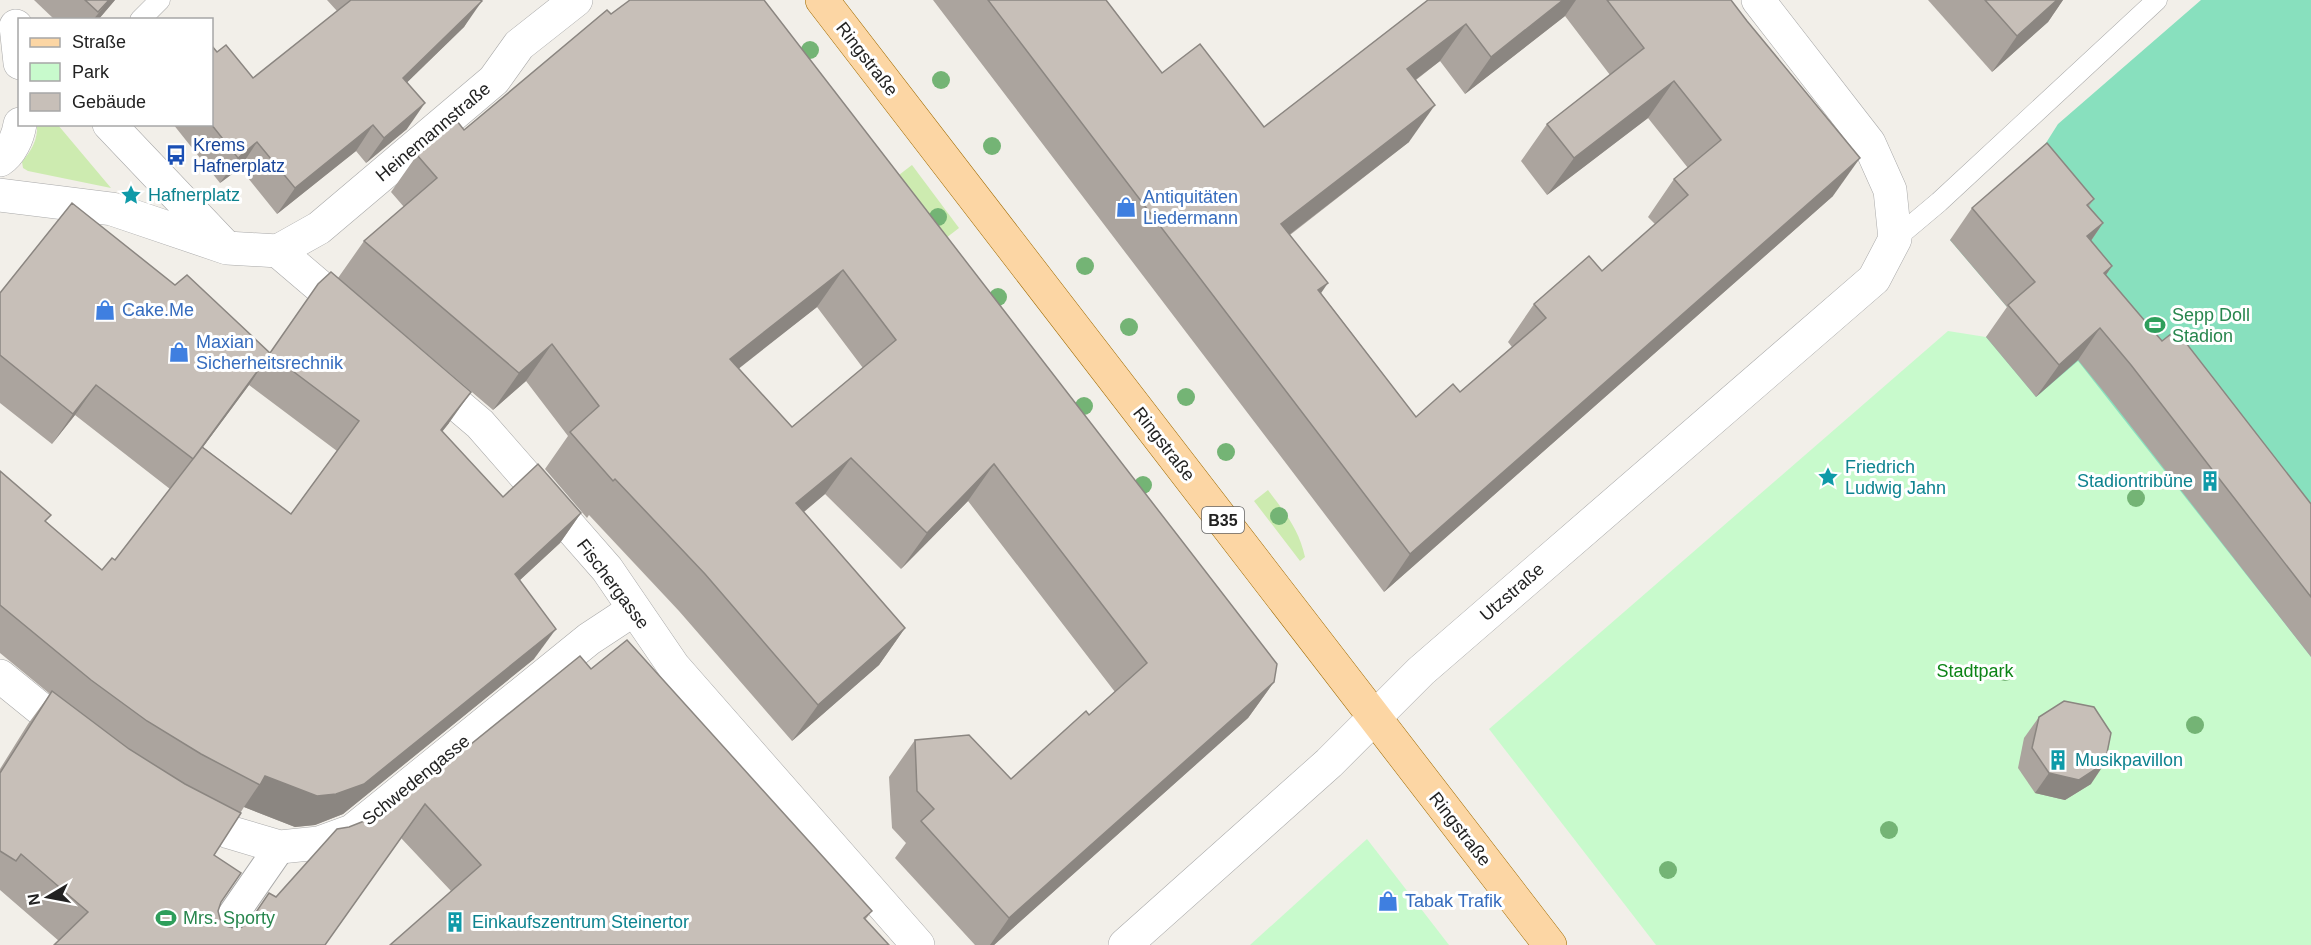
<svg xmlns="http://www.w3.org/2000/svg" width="2311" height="945" viewBox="0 0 2311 945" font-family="Helvetica,sans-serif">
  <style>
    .grass { fill: #cdebb0 }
    .park { fill: #c8facc }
    .pitch { fill: #88e0be }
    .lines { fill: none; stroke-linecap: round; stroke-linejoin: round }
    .service-casing { stroke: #a9a9a9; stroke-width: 21 }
    .pedestrian-casing { stroke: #a9a9a9; stroke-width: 32 }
    .minor-casing { stroke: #a9a9a9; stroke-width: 34 }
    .primary-casing { stroke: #a06b00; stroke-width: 34 }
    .service { stroke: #fff; stroke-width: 20 }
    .pedestrian { stroke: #fff; stroke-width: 30 }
    .minor { stroke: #fff; stroke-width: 33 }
    .primary { stroke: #fcd6a4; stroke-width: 33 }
    .tree { fill: #74b475 }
    .wall { fill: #aba49e; fill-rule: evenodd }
    .shaded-wall { fill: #8b8681 }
    .building { fill: #c7bfb8; stroke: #8b8681; stroke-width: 1.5; fill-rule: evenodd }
    .labels { text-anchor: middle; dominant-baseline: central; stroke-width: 6; stroke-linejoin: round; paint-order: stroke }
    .shield { fill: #fff; stroke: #646464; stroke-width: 1.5 }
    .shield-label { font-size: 16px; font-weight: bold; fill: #222 }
    .street-label { font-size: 18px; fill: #222; stroke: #fff }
    .transit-label { font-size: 18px; fill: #164399; stroke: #fff; text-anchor: start }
    .culture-label { font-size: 18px; fill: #0d838f; stroke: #fff; text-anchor: start }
    .shop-label { font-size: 18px; fill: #366cbe; stroke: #fff; text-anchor: start }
    .leisure-label { font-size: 18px; fill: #27864d; stroke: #fff; text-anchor: start }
    .park-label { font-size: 18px; fill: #0c8416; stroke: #fff }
  </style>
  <rect width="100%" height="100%" fill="#f2efe9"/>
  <g class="grass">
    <path d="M 37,125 L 58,125 L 111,188 L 28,171 L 23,168 L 22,162 C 31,151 38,140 37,125 Z"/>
    <polygon points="912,165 959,228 946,238 895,178"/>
    <path d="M 1268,490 C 1285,513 1299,529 1305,557 L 1300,561 L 1254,501 Z"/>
  </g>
  <g class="park">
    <polygon points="1948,331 1986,337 2078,360 2311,657 2311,945 1656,945 1489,729"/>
    <polygon points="1367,839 1449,945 1250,945"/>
  </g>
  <polygon class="pitch" points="2201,0 2311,0 2311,657 2078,361 2036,397 1986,337 2013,314 1950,240 2025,176 2058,124"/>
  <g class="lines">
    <g class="service-casing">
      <g id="service">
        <polyline points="140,20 160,0"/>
        <polyline points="1895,239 1939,202 2157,0"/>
      </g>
    </g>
    <g class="pedestrian-casing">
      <polyline id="pedestrian" points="212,945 280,847"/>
    </g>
    <g class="minor-casing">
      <g id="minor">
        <polyline points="16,26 20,63"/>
        <polyline points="109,124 223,244"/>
        <path d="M 0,160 C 11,153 18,137 20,124"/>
        <polyline points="0,195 112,209 227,248 278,251"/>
        <polyline points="278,251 352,314"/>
        <polyline points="278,251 319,228 494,80 519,45 576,0"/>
        <polyline points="427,379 480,424 607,569 674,667 918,945"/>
        <polyline points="0,676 74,736"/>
        <polyline points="190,812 229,832 280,847 319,843 352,831 589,639 633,610"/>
        <polyline points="1125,945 1329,763 1421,671 1874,279 1895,239 1890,190 1869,143 1758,0"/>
      </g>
    </g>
    <g class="primary-casing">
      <polyline id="primary" points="822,0 1550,945"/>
    </g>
    <use href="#service" class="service"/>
    <use href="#pedestrian" class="pedestrian"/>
    <use href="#minor" class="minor"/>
    <use href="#primary" class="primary"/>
  </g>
  <g class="tree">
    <circle cx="810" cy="50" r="9"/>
    <circle cx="941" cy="80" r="9"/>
    <circle cx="992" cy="146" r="9"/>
    <circle cx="938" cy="217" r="9"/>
    <circle cx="1085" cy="266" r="9"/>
    <circle cx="998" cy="297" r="9"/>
    <circle cx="1129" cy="327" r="9"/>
    <circle cx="1186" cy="397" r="9"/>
    <circle cx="1084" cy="406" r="9"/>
    <circle cx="1226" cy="452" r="9"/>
    <circle cx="1143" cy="485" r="9"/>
    <circle cx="2136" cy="498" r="9"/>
    <circle cx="1279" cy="516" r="9"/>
    <circle cx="2005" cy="672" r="9"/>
    <circle cx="2195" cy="725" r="9"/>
    <circle cx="1889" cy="830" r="9"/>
    <circle cx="1668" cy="870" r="9"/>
  </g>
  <g class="wall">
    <polygon points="34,0 115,0 98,20 55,20"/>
    <polygon points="327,0 480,0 464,27 407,82 407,129 366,163 356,151 277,214 240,168 220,183 173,124 212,124 217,52 253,78 337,11"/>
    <path d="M 933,0 L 1106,0 L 1162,73 L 1264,127 L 1428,0 L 1731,0 L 1833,196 L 1384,592 ZM 1565,16 L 1610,75 L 1547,124 L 1521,161 L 1547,195 L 1648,118 L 1688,168 L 1674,179 L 1648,217 L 1655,224 L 1602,271 L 1534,304 L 1508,342 L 1512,347 L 1460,392 L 1416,417 L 1321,293 L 1290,235 L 1409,142 L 1416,80 L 1440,61 L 1465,94 Z"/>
    <polygon points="1928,0 2063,0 2048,22 1992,72"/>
    <path d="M 607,10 L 1274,682 L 1248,718 L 994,945 L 975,945 L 895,858 L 906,843 L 892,828 L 889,777 L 915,740 L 1011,779 L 1089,715 L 1115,692 L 968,501 L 901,569 L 825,494 L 804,512 L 905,628 L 879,665 L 792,741 L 679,611 L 589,515 L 587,518 L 545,469 L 568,436 L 526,381 L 493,410 L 338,278 L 364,241 L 404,207 L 391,192 L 417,155 L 464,130 ZM 817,307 L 863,368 L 792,427 L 738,368 Z"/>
    <polygon points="2094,199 2089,206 2103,223 2091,241 2112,266 2106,275 2162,341 2311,504 2311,657 2109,398 2078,360 2036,397 1986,337 2007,307 1950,240 1972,208"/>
    <path d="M 175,285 L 270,353 L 449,423 L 442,432 L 503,497 L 581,513 L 560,543 L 519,581 L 534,659 L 343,814 L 315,825 L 295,827 L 244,807 L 214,855 L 221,902 L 218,911 L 220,919 L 226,926 L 234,928 L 242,927 L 276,897 L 349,827 L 387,812 L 591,669 L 872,911 L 865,920 L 451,891 L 401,838 L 325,945 L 59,941 L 0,890 L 0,769 L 28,724 L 50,694 L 0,653 L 0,471 L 46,522 L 102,570 L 115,560 L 170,489 L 75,415 L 52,444 L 0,403 L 0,293 ZM 249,385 L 337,451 L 291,514 L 203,447 Z"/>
    <polygon points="2039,717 2091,784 2065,800 2035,793 2018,768 2024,738"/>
  </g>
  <g class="shaded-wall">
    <polygon points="109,0 115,0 98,20 93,20"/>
    <polygon points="1563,0 1576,0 1565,16 1465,94 1491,57"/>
    <polygon points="2057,0 2063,0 2048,22 1992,72 2017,36"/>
    <polygon points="482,1 464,27 386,103 403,78"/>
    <polygon points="1466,24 1440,61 1381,106 1407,69"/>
    <polygon points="1674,81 1648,118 1547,195 1574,158"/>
    <polygon points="425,103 407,129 366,163 384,138"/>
    <polygon points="1435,105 1409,142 1255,261 1281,224"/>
    <polygon points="373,125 356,151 277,214 295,188"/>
    <polygon points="257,142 240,168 220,183 238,158"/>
    <polygon points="1860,158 1833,196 1384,592 1410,554"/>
    <polygon points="2103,223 2081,255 2087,236"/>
    <polygon points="2112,266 2090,298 2104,273"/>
    <polygon points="843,270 817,307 704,396 730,359"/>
    <polygon points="1328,283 1302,321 1318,290"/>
    <polygon points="2100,328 2078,360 2036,397 2059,365"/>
    <polygon points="552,344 526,381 493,410 519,373"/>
    <polygon points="270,354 249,385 171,490 193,459"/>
    <polygon points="96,385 75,415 52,444 73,414"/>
    <polygon points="471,392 449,423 419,460 441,430"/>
    <polygon points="851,458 825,494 770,540 796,503"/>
    <polygon points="994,464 968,501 901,569 927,533"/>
    <polygon points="581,513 560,543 493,605 515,574"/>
    <polygon points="905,628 879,665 792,741 818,705"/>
    <polygon points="556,629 534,659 343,814 315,825 295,827 244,807 265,776"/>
    <polygon points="1274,682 1248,718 994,945 990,945 1009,918"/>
    <polygon points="2105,763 2091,784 2065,800 2035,793 2049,773"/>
  </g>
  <g class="building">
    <polygon points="85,0 109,0 98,12"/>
    <polygon points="351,0 480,0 482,1 403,78 425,103 384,138 373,125 295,188 257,142 238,158 211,124 212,46 217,52 226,45 253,78"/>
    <path d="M 630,0 L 764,0 L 1277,664 L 1274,682 L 1009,918 L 921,821 L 934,809 L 917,791 L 915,740 L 969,735 L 1011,779 L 1086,711 L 1089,715 L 1147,663 L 994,464 L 927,533 L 851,458 L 796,503 L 905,628 L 818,705 L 705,574 L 615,479 L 613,481 L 570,432 L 599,406 L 552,344 L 519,373 L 364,241 L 437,178 L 417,155 L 457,121 L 464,130 L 607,10 L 611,14 ZM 843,270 L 896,340 L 792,427 L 730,359 Z"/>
    <polygon points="988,0 1106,0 1162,73 1200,44 1264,127 1428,0 1563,0 1491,57 1466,24 1407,69 1435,105 1281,224 1328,283 1318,290 1416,417 1453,384 1460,392 1546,318 1534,304 1589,256 1602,271 1688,195 1674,179 1721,140 1674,81 1574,158 1547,124 1644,48 1607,0 1731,0 1747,21 1860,158 1410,554"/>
    <polygon points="1985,0 2057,0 2017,36"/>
    <polygon points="2047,143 2094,199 2087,205 2103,223 2087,236 2112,266 2104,273 2162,341 2176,330 2311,504 2311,597 2131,365 2100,328 2059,365 2008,305 2035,282 1972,208"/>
    <path d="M 72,203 L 175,285 L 187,275 L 270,353 L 318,284 L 331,272 L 471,392 L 441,430 L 503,497 L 538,464 L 581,513 L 515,574 L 556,629 L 364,784 L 336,794 L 317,796 L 265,776 L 260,785 L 201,754 L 147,721 L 91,680 L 0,605 L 0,471 L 51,515 L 45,521 L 102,570 L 112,558 L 115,560 L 193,459 L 96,385 L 73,414 L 0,355 L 0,293 ZM 270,354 L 359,421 L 291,514 L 202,447 L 193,459 Z"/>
    <polygon points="627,640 872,911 864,918 889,945 390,945 481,865 425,804 325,945 54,945 88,912 21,854 16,861 0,851 0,773 52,691 129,749 185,784 241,813 214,855 241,873 221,902 218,911 220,919 226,926 234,928 242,927 250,921 269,893 276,897 337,829 349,827 387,812 580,656 591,669"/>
    <polygon points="2064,701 2094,707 2111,733 2105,763 2079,780 2049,773 2032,748 2039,717"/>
  </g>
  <defs>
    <g id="bus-bare" transform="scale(1.62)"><path d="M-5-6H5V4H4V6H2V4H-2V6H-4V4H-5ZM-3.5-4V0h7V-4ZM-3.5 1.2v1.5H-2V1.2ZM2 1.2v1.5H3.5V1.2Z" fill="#1a4fb4" stroke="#fff" stroke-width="2.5" paint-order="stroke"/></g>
    <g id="sight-bare" transform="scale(1.62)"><path d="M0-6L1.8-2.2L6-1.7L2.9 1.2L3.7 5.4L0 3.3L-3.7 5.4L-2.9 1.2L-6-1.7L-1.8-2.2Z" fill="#0f9aa8" stroke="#fff" stroke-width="2.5" paint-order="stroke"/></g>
    <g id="shop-bare" transform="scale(1.62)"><path d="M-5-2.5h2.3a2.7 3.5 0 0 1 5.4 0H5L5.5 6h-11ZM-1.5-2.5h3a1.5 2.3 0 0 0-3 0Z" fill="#3f7fe0" stroke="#fff" stroke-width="2.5" paint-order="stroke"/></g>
    <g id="stadium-bare" transform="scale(1.62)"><path d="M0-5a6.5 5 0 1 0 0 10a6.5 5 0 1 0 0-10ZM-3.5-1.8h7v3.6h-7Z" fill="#2e9e5b" stroke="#fff" stroke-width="2.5" paint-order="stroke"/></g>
    <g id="building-bare" transform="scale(1.62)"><path d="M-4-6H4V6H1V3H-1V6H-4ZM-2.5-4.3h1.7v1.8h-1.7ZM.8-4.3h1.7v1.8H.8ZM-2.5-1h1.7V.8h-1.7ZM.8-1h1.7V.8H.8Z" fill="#0f9aa8" stroke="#fff" stroke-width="2.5" paint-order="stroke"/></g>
  </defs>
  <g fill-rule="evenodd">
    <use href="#bus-bare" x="176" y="155"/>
    <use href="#sight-bare" x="131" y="195"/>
    <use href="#shop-bare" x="1126" y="207"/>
    <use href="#shop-bare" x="105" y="310"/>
    <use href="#stadium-bare" x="2155" y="325"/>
    <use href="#shop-bare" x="179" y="352"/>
    <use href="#sight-bare" x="1828" y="477"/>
    <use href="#building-bare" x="2210" y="481"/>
    <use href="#building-bare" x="2058" y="760"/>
    <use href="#shop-bare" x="1388" y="901"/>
    <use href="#stadium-bare" x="166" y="918"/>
    <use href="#building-bare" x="455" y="922"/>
  </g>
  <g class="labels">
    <rect class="shield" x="1202" y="507" width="42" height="26" rx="4.5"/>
    <g class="shield-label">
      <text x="1223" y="520">B35</text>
    </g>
    <g class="street-label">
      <text transform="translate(867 59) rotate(52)">Ringstraße</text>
      <text transform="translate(433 132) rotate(-40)">Heinemannstraße</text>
      <text transform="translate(1164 444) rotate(52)">Ringstraße</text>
      <text transform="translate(613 584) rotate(53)">Fischergasse</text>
      <text transform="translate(1512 592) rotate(-41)">Utzstraße</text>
      <text transform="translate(416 780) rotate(-39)">Schwedengasse</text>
      <text transform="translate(1460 829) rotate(52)">Ringstraße</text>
    </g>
    <g class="transit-label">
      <text x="193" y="145">Krems<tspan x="193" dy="21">Hafnerplatz</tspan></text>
    </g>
    <g class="culture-label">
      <text x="148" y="195">Hafnerplatz</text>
      <text x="1845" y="467">Friedrich<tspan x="1845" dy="21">Ludwig Jahn</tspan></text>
      <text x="2193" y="481" text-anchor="end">Stadiontribüne</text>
      <text x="2075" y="760">Musikpavillon</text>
      <text x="472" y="922">Einkaufszentrum Steinertor</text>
    </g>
    <g class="shop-label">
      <text x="1143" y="197">Antiquitäten<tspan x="1143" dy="21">Liedermann</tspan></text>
      <text x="122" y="310">Cake.Me</text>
      <text x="196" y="342">Maxian<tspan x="196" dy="21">Sicherheitsrechnik</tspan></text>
      <text x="1405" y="901">Tabak Trafik</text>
    </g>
    <g class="leisure-label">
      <text x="2172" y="315">Sepp Doll<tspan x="2172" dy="21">Stadion</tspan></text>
      <text x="183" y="918">Mrs. Sporty</text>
    </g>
    <g class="park-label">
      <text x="1975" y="671">Stadtpark</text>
    </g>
  </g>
  <rect x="18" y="18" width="195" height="108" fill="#ffffff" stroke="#a7a7a7" stroke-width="1.5"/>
  <rect x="30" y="38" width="30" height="9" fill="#fcd6a4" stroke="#a7a7a7" stroke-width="1.5"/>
  <text x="72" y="48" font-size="18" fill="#222222">Straße</text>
  <rect x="30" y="63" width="30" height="18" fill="#c8facc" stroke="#a7a7a7" stroke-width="1.5"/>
  <text x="72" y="78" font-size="18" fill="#222222">Park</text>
  <rect x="30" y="93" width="30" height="18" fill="#c7bfb8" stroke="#a7a7a7" stroke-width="1.5"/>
  <text x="72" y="108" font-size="18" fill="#222222">Gebäude</text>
  <g transform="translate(48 897) rotate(260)" stroke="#ffffff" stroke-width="4.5" paint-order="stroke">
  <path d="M0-4.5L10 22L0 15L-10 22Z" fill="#222222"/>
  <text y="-9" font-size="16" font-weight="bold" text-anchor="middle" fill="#222222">N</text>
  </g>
</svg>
